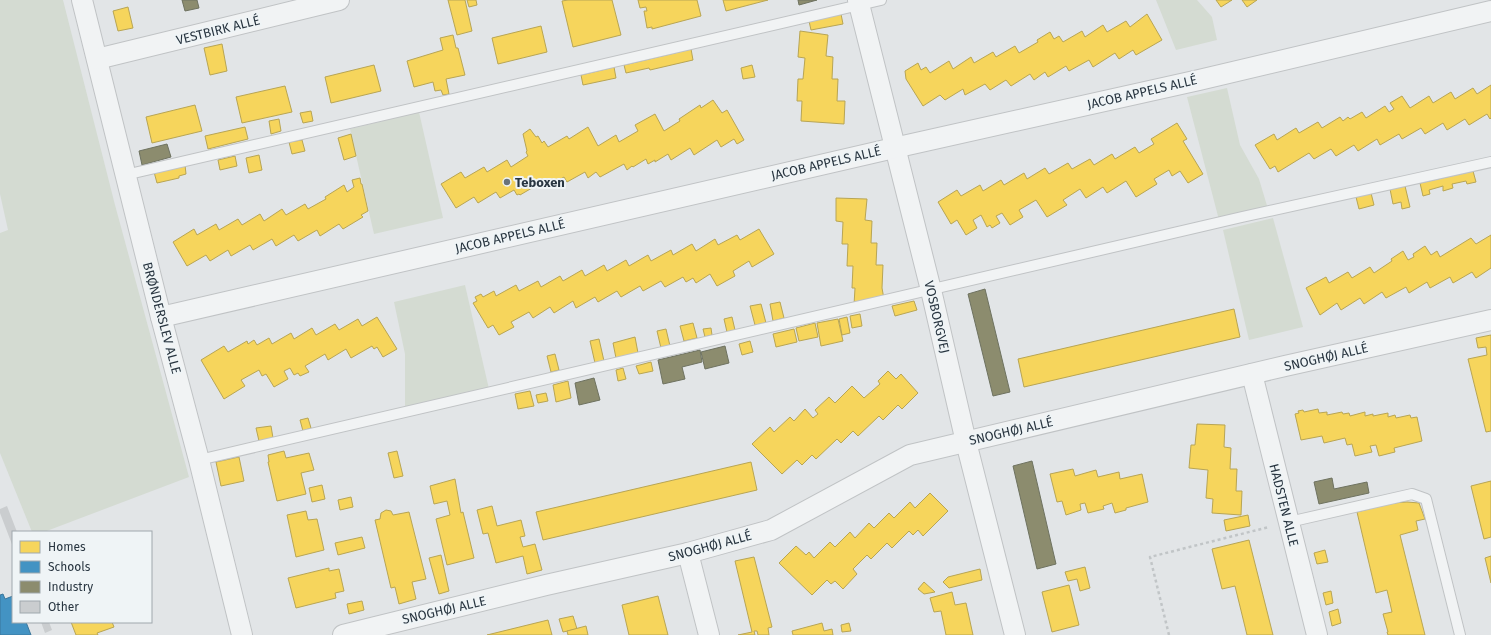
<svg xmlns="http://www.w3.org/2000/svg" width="1491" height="635" viewBox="0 0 1491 635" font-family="'Fira Sans',sans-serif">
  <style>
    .green { fill: #d4dbd2 }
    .homes { fill: #f6d55c; stroke: #b8a554 }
    .schools { fill: #4393c3; stroke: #3b779c }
    .industry { fill: #8c8c6e; stroke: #6e7260 }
    .building { fill: #cacdcf }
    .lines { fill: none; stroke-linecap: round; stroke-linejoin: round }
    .lane-casing { stroke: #c0c3c5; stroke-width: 12 }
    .street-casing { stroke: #c0c3c5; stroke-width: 22 }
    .path { stroke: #c1c5c7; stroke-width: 2.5; stroke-dasharray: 3 3; stroke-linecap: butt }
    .lane { stroke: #f1f3f4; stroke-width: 10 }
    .street { stroke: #f1f3f4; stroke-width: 20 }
    .poi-dot { fill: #69737a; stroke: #eff4f6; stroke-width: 1.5 }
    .labels { text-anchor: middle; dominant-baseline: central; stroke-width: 4; stroke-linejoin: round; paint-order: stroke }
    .street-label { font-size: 13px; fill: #283540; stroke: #eff4f6 }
    .poi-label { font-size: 13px; font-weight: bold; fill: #283540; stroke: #eff4f6; text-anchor: start }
  </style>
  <rect width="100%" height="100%" fill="#e2e5e7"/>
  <g class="green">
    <polygon points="0,0 63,0 115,205 189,477 44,532 32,532 0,453 0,233 8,230 0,194"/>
    <polygon points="1156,0 1197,0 1212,17 1217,40 1176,50"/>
    <polygon points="1227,88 1240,145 1259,179 1268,209 1219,220 1187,97"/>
    <polygon points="419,112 443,218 374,234 350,129"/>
    <polygon points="1273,218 1303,327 1249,340 1223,230"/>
    <polygon points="465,285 489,389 405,409 405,354 394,302"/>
  </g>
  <g class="homes">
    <polygon points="448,0 465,0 472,31 457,35"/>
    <polygon points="467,0 476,0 477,5 469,7"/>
    <polygon points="568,0 612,0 621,35 573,47 562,1"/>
    <polygon points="638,0 697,0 701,16 652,29 652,27 647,28 644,11 647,11 646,7 640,8"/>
    <polygon points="723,0 768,0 726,11"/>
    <polygon points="1216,0 1232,0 1221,7"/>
    <polygon points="1242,0 1257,0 1247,7"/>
    <polygon points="128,7 133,28 118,31 113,11"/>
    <polygon points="841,14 843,24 811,30 809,21"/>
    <polygon points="1147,14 1162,40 1136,55 1133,50 1119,59 1115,53 1093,67 1089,60 1069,71 1066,66 1048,77 1045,72 1034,80 1030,74 1011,86 1006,80 990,90 985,84 965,95 963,89 945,100 940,95 923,106 906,79 905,71 918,63 921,70 926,67 930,73 949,61 953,69 971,57 974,63 993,52 996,57 1015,46 1019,53 1038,42 1037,40 1050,32 1054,39 1059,36 1063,42 1082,31 1085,37 1103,25 1107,32 1126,21 1130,27"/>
    <polygon points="541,26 547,52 498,64 492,38"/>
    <polygon points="800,31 828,35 826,56 833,57 832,79 838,79 837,101 845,101 844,124 801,121 802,101 797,101 798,79 803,79 805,58 798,57"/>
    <polygon points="453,35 456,48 458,48 465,75 446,79 449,94 443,95 441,90 435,91 433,82 414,87 407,61 443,50 440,38"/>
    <polygon points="222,44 227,71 210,75 204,48"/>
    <polygon points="691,49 693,60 650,70 649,68 626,73 624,65"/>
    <polygon points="374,65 381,91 331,103 325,77"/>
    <polygon points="752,65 755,77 743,79 741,68"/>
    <polygon points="614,67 616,78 583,85 581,75"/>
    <polygon points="1491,85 1491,118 1490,119 1487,114 1469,125 1465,119 1447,130 1443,123 1425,134 1421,128 1402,139 1399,134 1380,145 1377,139 1358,151 1354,145 1336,156 1331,149 1314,159 1309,153 1278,172 1275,166 1270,169 1255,145 1274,134 1277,140 1296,128 1299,133 1318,122 1322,128 1340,117 1343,121 1348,117 1350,119 1362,112 1366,118 1385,106 1389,112 1394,109 1390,103 1402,96 1410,108 1429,96 1433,103 1451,92 1455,99 1473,88 1477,94"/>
    <polygon points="285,86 292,112 242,123 236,97"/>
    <polygon points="713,100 722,113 727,110 744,140 737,144 734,139 721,147 717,140 694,155 690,148 671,160 668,154 655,162 655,160 648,164 646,159 633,167 632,166 627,170 624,164 600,177 596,172 588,178 585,172 567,182 564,177 545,188 543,184 538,187 537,185 520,195 519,194 517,195 514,190 500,198 496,192 478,203 474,197 456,208 441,184 461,172 465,178 484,167 487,172 507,160 511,167 528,156 526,152 527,151 523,134 530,129 536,137 538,136 542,143 544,141 548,147 567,136 569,139 588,127 598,146 616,135 619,142 638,131 635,125 655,114 664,131 680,121 679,119 700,105 701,108"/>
    <polygon points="195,105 202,131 152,143 146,117"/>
    <polygon points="311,111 313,121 303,123 300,113"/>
    <polygon points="279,119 281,131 271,134 269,121"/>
    <polygon points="1177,123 1187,139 1183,141 1203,174 1188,183 1180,171 1172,176 1169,170 1154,179 1157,184 1136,197 1126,181 1107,193 1103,187 1086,198 1080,189 1063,200 1067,205 1047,217 1036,200 1019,210 1023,217 1010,225 1002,213 996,216 1000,223 992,228 990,225 987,227 981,215 973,220 977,228 966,235 957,220 951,224 938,202 957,190 961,196 980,185 983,191 1001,180 1004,185 1024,173 1027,179 1045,168 1049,174 1068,163 1072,169 1090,159 1094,165 1112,154 1115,159 1135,147 1139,153 1154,144 1151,139"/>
    <polygon points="245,127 248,139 208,149 205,136"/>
    <polygon points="351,134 356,156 344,160 338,138"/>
    <polygon points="302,140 305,151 292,154 289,142"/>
    <polygon points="259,155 262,170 249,173 246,158"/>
    <polygon points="235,156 237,166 220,170 218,160"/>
    <polygon points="185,165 186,174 179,176 179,178 157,183 154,172"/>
    <polygon points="1473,171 1476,182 1467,184 1466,181 1452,184 1453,188 1443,191 1443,186 1429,190 1430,194 1423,196 1420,183"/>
    <polygon points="360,178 361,184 362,184 368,211 361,215 363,217 343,229 339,224 320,236 317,230 298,241 294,235 276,246 272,239 253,250 250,245 231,256 228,250 210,261 206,255 187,266 173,242 194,229 197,235 216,224 219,230 238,219 242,225 260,214 264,221 282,209 286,215 305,204 308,209 326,199 325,197 344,185 347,192 354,187 352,180"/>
    <polygon points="1405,186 1410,207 1402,209 1401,202 1393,204 1390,189"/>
    <polygon points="1371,193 1374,205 1359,209 1356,197"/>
    <polygon points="836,198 867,199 865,220 872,221 871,243 877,243 876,265 883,265 882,288 884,299 854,305 855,288 852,288 853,266 847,266 848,244 842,244 843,222 836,221"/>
    <polygon points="759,229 774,254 752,267 749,261 733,271 735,276 717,286 710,274 696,283 693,278 686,282 683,277 665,287 661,281 643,291 640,286 621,297 617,291 598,302 595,297 576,308 573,301 554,313 550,307 533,318 529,312 511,322 514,327 499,335 493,325 488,328 473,303 477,301 475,297 481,294 483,297 494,291 496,296 516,285 519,291 538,281 541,287 560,276 563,281 582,270 585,276 604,265 607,271 626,260 629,266 648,255 651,261 671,250 673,255 692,244 696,251 715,239 718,245 737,235 740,240"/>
    <polygon points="1491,235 1491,268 1476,278 1472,272 1453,283 1450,277 1430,288 1427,282 1409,293 1406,287 1386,298 1382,292 1364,304 1360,298 1341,310 1337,303 1320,315 1306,288 1326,277 1329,283 1348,272 1352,278 1370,267 1374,273 1392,261 1391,259 1403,251 1408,260 1414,257 1413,254 1425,246 1431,255 1437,251 1440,257 1471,238 1476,244"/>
    <polygon points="914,301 917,310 895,316 892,306"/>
    <polygon points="780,302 784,318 773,321 770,304"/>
    <polygon points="761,304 766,323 755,325 750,306"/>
    <polygon points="1234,309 1240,337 1024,387 1018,359"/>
    <polygon points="860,314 862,326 852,328 850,316"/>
    <polygon points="377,317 397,349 383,357 377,347 374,349 372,346 351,358 346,349 328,360 325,354 305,366 309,372 300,376 298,373 294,375 290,368 284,371 288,379 274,387 266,374 262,376 259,370 241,380 245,386 224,399 201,360 224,346 228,352 247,341 248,344 254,340 257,345 269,338 272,344 291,333 294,339 312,328 316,335 335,324 339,330 358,319 362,326"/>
    <polygon points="732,317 735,330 727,332 724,319"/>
    <polygon points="847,317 850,333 842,335 839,319"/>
    <polygon points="838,319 843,341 821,346 817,323"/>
    <polygon points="693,323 697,338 684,341 680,326"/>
    <polygon points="815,323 818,337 799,341 796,328"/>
    <polygon points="711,328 712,335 705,337 703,329"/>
    <polygon points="666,329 670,346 661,348 657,331"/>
    <polygon points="794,329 797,342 776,347 773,334"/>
    <polygon points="1491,335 1491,431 1486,432 1468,359 1487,355 1486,347 1478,348 1476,338"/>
    <polygon points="635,337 638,353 616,358 613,343"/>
    <polygon points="599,339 604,361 595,363 590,341"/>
    <polygon points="750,341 753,352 742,355 739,344"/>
    <polygon points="555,354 559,370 551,372 547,356"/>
    <polygon points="651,362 653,371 639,374 636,366"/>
    <polygon points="623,368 626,379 618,381 616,370"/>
    <polygon points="888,371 896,379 901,374 918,393 902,409 898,405 883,420 879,416 858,436 853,431 841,443 837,439 816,459 812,455 802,465 797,460 782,474 752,444 770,427 774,432 790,417 794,421 805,409 813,418 818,414 815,410 829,397 835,403 852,386 864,398 880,384 878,381"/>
    <polygon points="568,381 571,398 556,402 553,385"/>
    <polygon points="530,391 534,406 518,409 515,394"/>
    <polygon points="546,393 548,401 538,403 536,395"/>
    <polygon points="1318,409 1319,413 1327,412 1327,415 1342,412 1343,414 1349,413 1350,416 1365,412 1365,416 1373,414 1373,416 1388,413 1388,417 1395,415 1396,418 1410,415 1411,418 1417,417 1422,441 1394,448 1395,452 1379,456 1376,445 1370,446 1372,452 1355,456 1352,444 1347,445 1345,438 1324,443 1322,436 1301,440 1295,414 1299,413 1298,411 1303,410 1304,412"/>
    <polygon points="308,418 311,428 303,431 300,420"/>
    <polygon points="1197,424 1225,425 1224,447 1231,448 1230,469 1237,469 1236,491 1242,491 1241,515 1212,513 1213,499 1206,498 1208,470 1189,468 1191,445 1195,445"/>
    <polygon points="271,426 273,438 259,441 256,428"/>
    <polygon points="284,451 286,458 309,453 314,470 301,473 306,494 277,501 268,462 269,462 268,455"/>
    <polygon points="397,451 403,476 394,478 388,453"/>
    <polygon points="239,457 244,481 221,486 216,462"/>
    <polygon points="751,462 757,490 543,540 536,512"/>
    <polygon points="1073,469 1075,476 1096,470 1098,477 1119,472 1120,479 1142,474 1148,502 1126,508 1126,510 1115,513 1112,503 1103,506 1104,509 1088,513 1085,503 1080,504 1081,510 1066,515 1062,501 1057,502 1050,474"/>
    <polygon points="455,479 461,513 463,512 474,558 447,565 436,519 450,515 447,501 434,504 430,486"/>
    <polygon points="1491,481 1491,537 1484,539 1471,486"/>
    <polygon points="322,485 325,499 312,502 309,488"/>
    <polygon points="930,493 948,511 923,536 918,530 913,535 909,531 892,548 887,543 871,559 867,555 853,569 857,574 843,589 835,581 831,584 827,580 812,595 779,563 796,546 806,555 809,552 814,558 830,542 835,547 850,532 855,538 869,523 874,528 889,513 894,518 910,502 915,508"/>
    <polygon points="351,497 353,507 340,510 338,500"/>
    <polygon points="1407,502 1419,503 1425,519 1416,521 1418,530 1400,535 1425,635 1388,635 1387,632 1388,632 1383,614 1392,612 1387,590 1376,593 1357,512 1392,503"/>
    <polygon points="492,506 497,526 521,520 525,536 520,537 523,547 535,544 542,570 527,574 523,556 496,563 488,533 483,534 477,510"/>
    <polygon points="386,510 391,511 393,515 409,512 426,579 412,582 416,599 399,604 395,587 391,588 375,520 380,519 381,513"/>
    <polygon points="306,511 308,520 317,519 324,550 296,557 287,515"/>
    <polygon points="1248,515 1250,526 1226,531 1224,520"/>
    <polygon points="362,537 365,548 338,555 335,543"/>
    <polygon points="1249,540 1273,635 1247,635 1235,586 1222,589 1212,549"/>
    <polygon points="1325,550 1328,562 1317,564 1314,553"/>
    <polygon points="441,555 449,591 439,594 429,558"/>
    <polygon points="1491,556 1491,583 1485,558"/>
    <polygon points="754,557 772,627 768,628 769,635 758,635 757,631 754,631 755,635 738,635 752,632 735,561"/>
    <polygon points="1085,567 1090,588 1080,591 1077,579 1068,581 1065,572"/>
    <polygon points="329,568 329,571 339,569 344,591 335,593 336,598 296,608 288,578"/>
    <polygon points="980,569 982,580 949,588 943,582 948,577"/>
    <polygon points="924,582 935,592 924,594 918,589"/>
    <polygon points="1069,585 1079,625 1052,632 1042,592"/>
    <polygon points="1331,591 1333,603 1326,605 1323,593"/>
    <polygon points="952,592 955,605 966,603 973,635 946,635 941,611 934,612 930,598"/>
    <polygon points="658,596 668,635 629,635 622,605"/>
    <polygon points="362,601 364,610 349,614 347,604"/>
    <polygon points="1338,609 1341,623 1332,626 1329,612"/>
    <polygon points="573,616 577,629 563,632 559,619"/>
    <polygon points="548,620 552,635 487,635"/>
    <polygon points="71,622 112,622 114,627 97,633 98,635 76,635"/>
    <polygon points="822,623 824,631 832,629 833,635 793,635 792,631"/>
    <polygon points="849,623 851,631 842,632 841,625"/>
    <polygon points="586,626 588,635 568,635 567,631"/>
  </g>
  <polygon class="schools" points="3,594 5,599 13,596 13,622 26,622 31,635 0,635 0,595"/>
  <g class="industry">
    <polygon points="182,0 197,0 199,8 185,11"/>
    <polygon points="798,0 817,0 799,5"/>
    <polygon points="167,144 171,157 142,165 139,151"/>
    <polygon points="985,289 1010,392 993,396 968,294"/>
    <polygon points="725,346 729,363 705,369 701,352"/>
    <polygon points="700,350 702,362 682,367 685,379 663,384 658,360"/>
    <polygon points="594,378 600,400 579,405 575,383"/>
    <polygon points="1032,461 1056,564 1037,569 1013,466"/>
    <polygon points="1332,478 1334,489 1367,482 1369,493 1319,504 1314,482"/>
  </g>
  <g class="building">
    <polygon points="7,506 17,532 13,532 13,547 0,513 0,509"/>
    <polygon points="41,622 49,622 52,630 45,633"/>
  </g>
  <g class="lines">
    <g class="lane-casing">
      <g id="lane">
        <polyline points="125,175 881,0"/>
        <polyline points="199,460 1242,217 1491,162"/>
        <polyline points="1289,522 1412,494 1426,499 1460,635"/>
      </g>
    </g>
    <g class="street-casing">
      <g id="street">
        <polyline points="82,0 161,317 199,460 242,635"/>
        <polyline points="858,0 931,290 966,442 1015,635"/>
        <polyline points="97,59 339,0"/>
        <polyline points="161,317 894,148 1199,80 1491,11"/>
        <polyline points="1252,374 1317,635"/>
        <polyline points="688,553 709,635"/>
        <polyline points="343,635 546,585 688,553 771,530 910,455 1285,366 1491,320"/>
      </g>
    </g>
    <polyline class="path" points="1169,635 1150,557 1269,527"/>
    <use href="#lane" class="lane"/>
    <use href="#street" class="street"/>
  </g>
  <circle class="poi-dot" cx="507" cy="182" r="4"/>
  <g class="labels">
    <g class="street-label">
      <text transform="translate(218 30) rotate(-14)">VESTBIRK ALLÉ</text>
      <text transform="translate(1142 92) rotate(-13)">JACOB APPELS ALLÉ</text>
      <text transform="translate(826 163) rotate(-13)">JACOB APPELS ALLÉ</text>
      <text transform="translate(510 236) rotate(-13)">JACOB APPELS ALLÉ</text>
      <text transform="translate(937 317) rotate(77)">VOSBORGVEJ</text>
      <text transform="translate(162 318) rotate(75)">BRØNDERSLEV ALLE</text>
      <text transform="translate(1326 357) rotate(-13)">SNOGHØJ ALLÉ</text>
      <text transform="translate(1011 431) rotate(-13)">SNOGHØJ ALLÉ</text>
      <text transform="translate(1284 505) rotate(76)">HADSTEN ALLE</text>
      <text transform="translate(710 546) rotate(-15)">SNOGHØJ ALLÉ</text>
      <text transform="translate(444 610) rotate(-13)">SNOGHØJ ALLE</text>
    </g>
    <g class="poi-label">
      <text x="515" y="182">Teboxen</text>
    </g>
  </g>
  <rect x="12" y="531" width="140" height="92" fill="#eff4f6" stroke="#9fa8ad"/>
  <rect x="20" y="541" width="20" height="12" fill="#f6d55c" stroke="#9fa8ad"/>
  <text x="48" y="551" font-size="12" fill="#283540">Homes</text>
  <rect x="20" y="561" width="20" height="12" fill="#4393c3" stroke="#9fa8ad"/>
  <text x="48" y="571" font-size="12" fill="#283540">Schools</text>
  <rect x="20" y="581" width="20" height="12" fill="#8c8c6e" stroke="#9fa8ad"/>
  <text x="48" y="591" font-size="12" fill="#283540">Industry</text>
  <rect x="20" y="601" width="20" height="12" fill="#cacdcf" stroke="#9fa8ad"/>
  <text x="48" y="611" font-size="12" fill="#283540">Other</text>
</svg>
